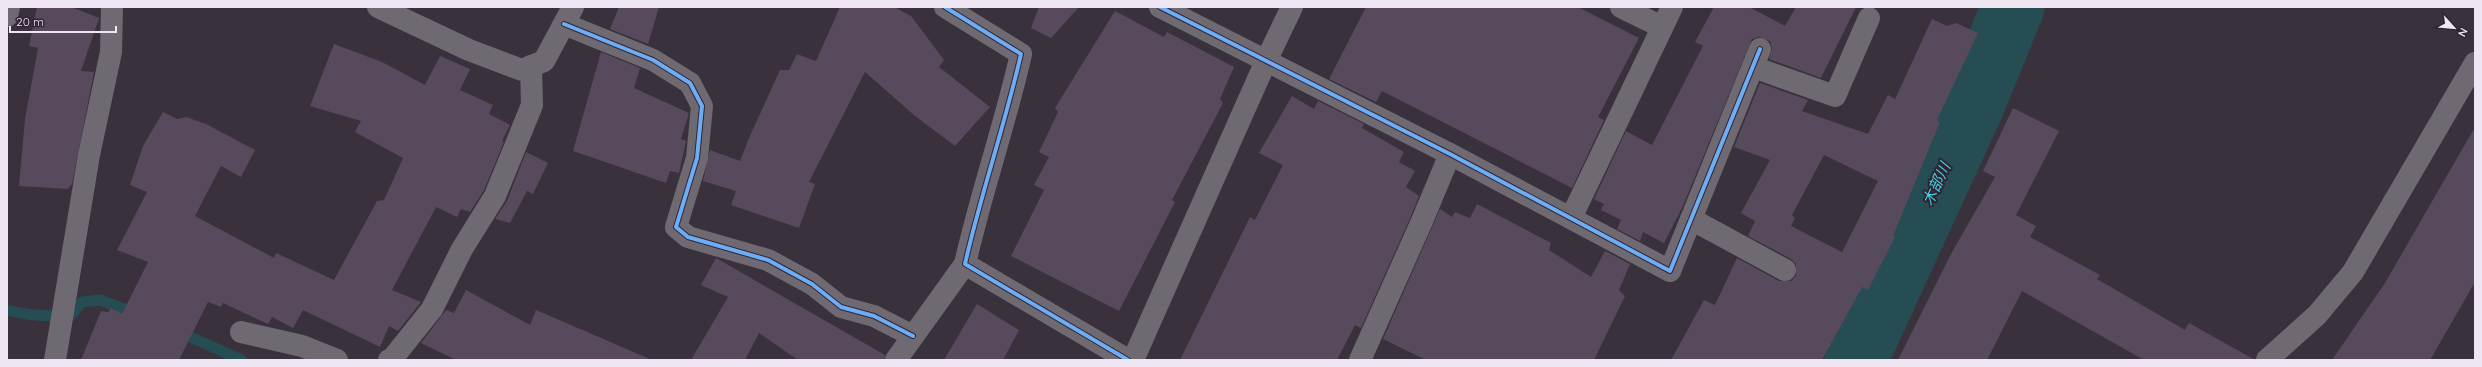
<svg xmlns="http://www.w3.org/2000/svg" width="2482" height="367" viewBox="0 0 2482 367" font-family="Quicksand,'Noto Sans JP',sans-serif">
  <style>
    .lines { fill: none; stroke-linecap: round; stroke-linejoin: round }
    .stream { stroke: #264d53; stroke-width: 11 }
    .river { stroke: #264d53; stroke-width: 63 }
    .building { fill: #574a5c; fill-rule: evenodd }
    .minor { stroke: #6f6a72; stroke-width: 22 }
    .cycleway-casing { stroke: #312436; stroke-width: 6 }
    .cycleway { stroke: #6dadf4; stroke-width: 4 }
    .labels { text-anchor: middle; dominant-baseline: central; stroke-width: 4; stroke-linejoin: round; paint-order: stroke }
    .water-label { font-size: 15px; font-style: italic; fill: #42d7e4; stroke: #312436 }
  </style>
  <rect width="100%" height="100%" fill="#39323c"/>
  <g class="lines">
    <g class="stream">
      <path d="M 7,310 C 29,316 49,317 71,315 L 82,302 L 100,300 L 137,314"/>
      <polyline points="177,331 242,360"/>
    </g>
    <polyline class="river" points="1856,360 1973,105 2013,7"/>
  </g>
  <g class="building">
    <polygon points="37,7 71,7 99,18 81,71 94,72 72,184 68,189 19,186 25,119 38,48 29,46"/>
    <polygon points="619,7 659,7 648,44 610,29"/>
    <polygon points="840,7 894,7 911,16 944,60 939,67 990,107 955,146 915,116 865,72 809,182 815,184 799,228 731,205 736,191 703,181 710,150 740,161 749,138 780,70 789,70 797,54 816,61"/>
    <polygon points="1039,7 1079,7 1051,38 1031,28"/>
    <polygon points="1366,7 1578,7 1639,38 1598,117 1604,120 1572,188 1382,91 1376,102 1329,79"/>
    <polygon points="1714,7 1749,7 1785,26 1796,7 1856,7 1821,78 1769,59 1772,48 1770,41 1759,37 1752,39 1682,208 1664,243 1643,232 1640,241 1617,229 1621,220 1601,210 1604,204 1594,199 1626,131 1652,145 1703,46 1695,42"/>
    <polygon points="1115,11 1164,37 1167,32 1234,67 1220,99 1223,103 1172,200 1175,202 1119,311 1011,256 1044,190 1034,185 1049,157 1039,152 1058,112 1055,108"/>
    <path d="M 1932,19 L 1947,26 L 1956,23 L 1978,33 L 1937,120 L 1940,122 L 1893,236 L 1895,237 L 1868,290 L 1862,287 L 1822,360 L 1671,360 L 1704,300 L 1715,305 L 1737,258 L 1779,281 L 1791,281 L 1796,276 L 1796,264 L 1791,259 L 1748,236 L 1755,221 L 1741,213 L 1770,160 L 1734,147 L 1760,83 L 1808,100 L 1802,111 L 1868,134 L 1888,95 L 1895,99 ZM 1824,155 L 1878,181 L 1842,252 L 1791,226 L 1795,218 L 1792,215 Z"/>
    <polygon points="334,44 382,62 425,85 440,56 470,69 460,90 493,105 489,114 510,125 502,141 504,142 484,190 470,212 461,209 457,217 436,207 392,290 421,302 398,331 389,326 380,347 303,310 293,328 272,317 268,324 223,303 221,307 208,302 179,360 81,360 101,311 108,312 111,308 122,314 148,262 117,250 147,192 130,185 143,146 163,112 177,119 186,117 206,124 255,150 241,177 221,166 195,216 274,258 276,253 334,280 377,201 384,200 403,158 355,132 361,121 310,106"/>
    <polygon points="601,52 640,68 634,88 689,113 681,139 686,141 679,173 670,171 666,183 573,151"/>
    <polygon points="1292,96 1314,109 1318,101 1364,124 1362,128 1404,152 1399,162 1415,171 1406,187 1419,196 1411,216 1361,328 1355,325 1337,360 1180,360 1250,217 1255,220 1283,165 1259,153"/>
    <polygon points="2013,108 2059,131 2016,215 2036,226 2030,237 2100,275 2097,279 2185,330 2189,323 2255,360 2144,360 2022,291 1987,360 1898,360 1951,254 1995,177 1983,171"/>
    <polygon points="2475,127 2475,282 2430,360 2332,360 2385,283"/>
    <polygon points="526,152 548,163 533,194 527,191 510,223 495,219 507,201"/>
    <polygon points="1477,204 1551,243 1549,250 1591,277 1605,251 1630,264 1619,290 1625,296 1594,360 1426,360 1383,339 1440,209 1452,217 1455,212 1470,218"/>
    <polygon points="716,258 885,355 884,360 798,360 759,333 745,360 691,360 728,297 701,285"/>
    <polygon points="466,290 530,325 536,310 652,360 456,360 421,343 446,310 454,313"/>
    <polygon points="977,304 1019,330 1003,360 944,360"/>
  </g>
  <g class="lines">
    <g class="minor">
      <polyline points="378,7 469,50 522,70 544,61 573,7"/>
      <path d="M 945,7 L 1021,54 C 1005,125 981,193 965,264 L 1128,360"/>
      <polyline points="1160,7 1450,154 1670,271 1760,49"/>
      <polyline points="1621,7 1662,27"/>
      <polyline points="7,16 9,7"/>
      <polyline points="564,24 653,60 690,83 702,106 697,158 676,227 688,237 768,260 812,284 841,307 874,316 913,336"/>
      <polyline points="1753,67 1835,96 1869,18"/>
      <polyline points="1571,218 1672,7"/>
      <polyline points="1691,219 1785,270"/>
      <polyline points="241,332 302,346 337,360"/>
      <polyline points="55,360 89,155 111,52 112,7"/>
      <polyline points="389,360 392,359 432,309 462,249 495,196 532,105 531,66"/>
      <polyline points="896,360 965,264"/>
      <polyline points="1133,360 1266,61 1292,7"/>
      <polyline points="1360,360 1422,221 1450,154"/>
      <polyline points="2267,360 2317,315 2353,272 2475,63"/>
    </g>
    <g class="cycleway-casing">
      <g id="cycleway">
        <path d="M 945,7 L 1021,54 C 1005,125 981,193 965,264 L 1128,360"/>
        <polyline points="1160,7 1450,154 1670,271 1760,49"/>
        <polyline points="564,24 653,60 690,83 702,106 697,158 676,227 688,237 768,260 812,284 841,307 874,316 913,336"/>
      </g>
    </g>
    <use href="#cycleway" class="cycleway"/>
  </g>
  <g class="labels">
    <g class="water-label">
      <text transform="translate(1936 184) rotate(-65)">木部川</text>
    </g>
  </g>
  <rect width="2482" height="367" fill="none" stroke="#eee6f2" stroke-width="16"/>
  <g transform="translate(2454 28) rotate(117)" stroke="#312436" stroke-width="3" paint-order="stroke">
  <path d="M0-3L7 15L0 10L-7 15Z" fill="#eee6f2"/>
  <text y="-6" font-size="11" font-weight="bold" text-anchor="middle" fill="#eee6f2">N</text>
  </g>
  <path d="M10 26v6h106v-6" fill="none" stroke="#eee6f2" stroke-width="2"/>
  <text x="16" y="26" font-size="12" fill="#eee6f2" stroke="#312436" stroke-width="3" paint-order="stroke">20 m</text>
</svg>
